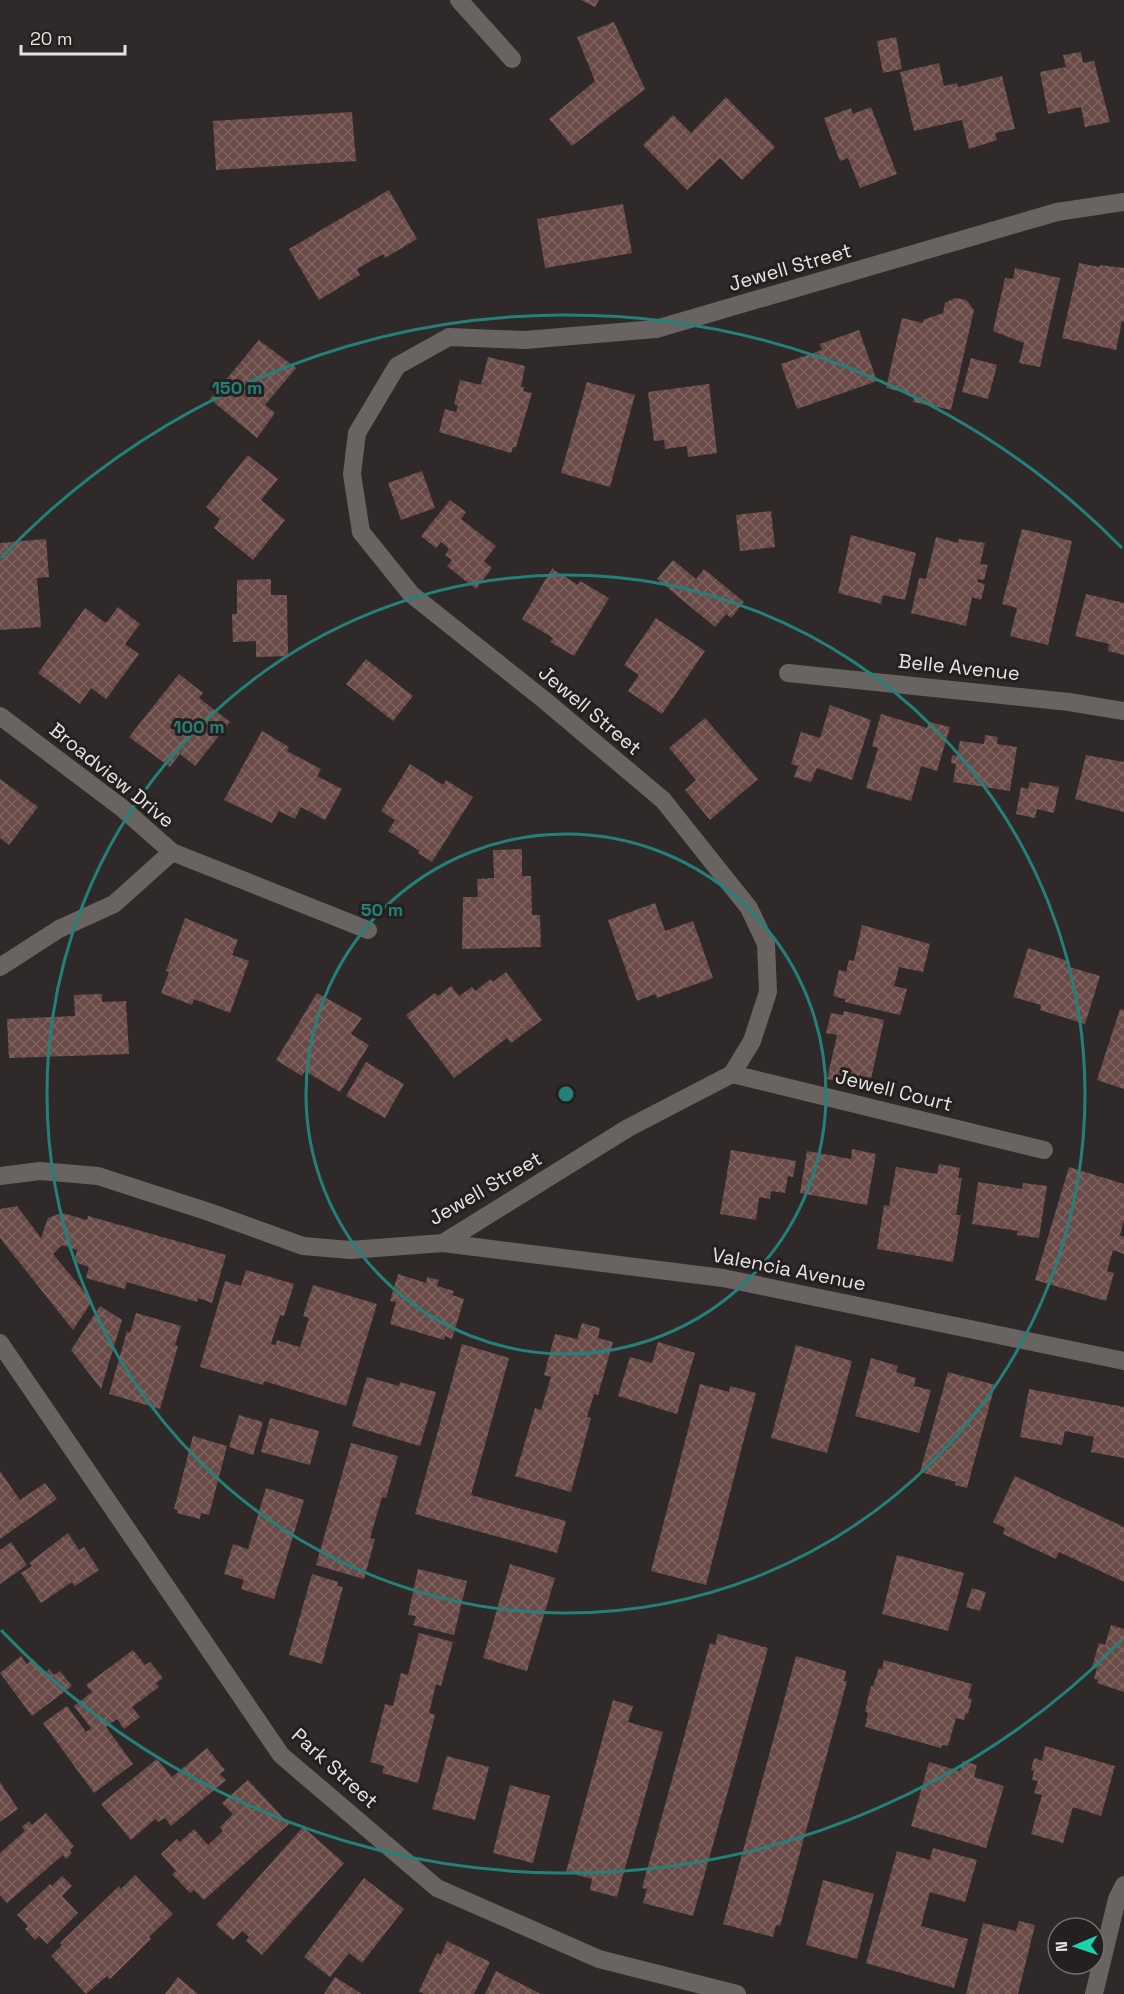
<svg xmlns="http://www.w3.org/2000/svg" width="1124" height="1994" viewBox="0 0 1124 1994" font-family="'Space Grotesk',sans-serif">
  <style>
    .building { fill: url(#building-cross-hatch) }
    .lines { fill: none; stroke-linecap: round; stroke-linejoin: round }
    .street { stroke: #696362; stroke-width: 18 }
    .ring { fill: none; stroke: #24817a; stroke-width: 3 }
    .labels { text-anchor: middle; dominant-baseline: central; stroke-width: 6; stroke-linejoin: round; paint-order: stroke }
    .street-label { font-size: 20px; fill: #e6e3e2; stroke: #25201f }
    .centre { fill: #24817a; stroke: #25201f; stroke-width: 3 }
    .ring-label { font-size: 18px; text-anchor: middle; font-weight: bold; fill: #24817a; stroke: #25201f; stroke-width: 6; stroke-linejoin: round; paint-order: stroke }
  </style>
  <defs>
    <pattern id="building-cross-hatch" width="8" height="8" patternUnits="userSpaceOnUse" patternTransform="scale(1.5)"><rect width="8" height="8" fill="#694a47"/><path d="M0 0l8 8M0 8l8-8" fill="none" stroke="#7e6461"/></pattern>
  </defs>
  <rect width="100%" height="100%" fill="#2f2929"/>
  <g class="building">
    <polygon points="581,0 599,0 595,7"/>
    <polygon points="614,22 645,89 572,146 549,119 595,81 577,37"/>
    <polygon points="896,37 902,69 883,73 877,41"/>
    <polygon points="1081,52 1083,63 1094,61 1110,122 1085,127 1081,107 1048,114 1040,72 1066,67 1063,55"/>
    <polygon points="939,63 944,86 957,83 958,87 1002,76 1015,129 995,133 997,140 969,149 962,120 914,131 900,72"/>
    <polygon points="726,97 775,147 742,180 720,158 687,190 643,145 673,115 691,133"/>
    <polygon points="871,107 897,174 860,188 848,158 840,161 824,118 851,108 853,114"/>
    <polygon points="352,112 356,161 216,170 213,121"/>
    <polygon points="389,190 417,239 385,258 383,254 357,269 360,275 319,300 289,249"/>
    <polygon points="623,204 632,253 545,268 537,219"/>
    <polygon points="1079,263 1099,267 1100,265 1124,268 1124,322 1122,321 1116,350 1062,338"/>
    <polygon points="1015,268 1060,278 1040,367 1019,363 1024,343 993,331 1005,278 1013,279"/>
    <polygon points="955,298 966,300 974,310 951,410 913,402 914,395 886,388 902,318 923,323 923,320 943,313 945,303"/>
    <polygon points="859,330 877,381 797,409 781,364 822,350 820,344"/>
    <polygon points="259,340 296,368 265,405 275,413 257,438 210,399"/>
    <polygon points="488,357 525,366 521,387 524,387 523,391 532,393 516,447 513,447 511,453 439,432 445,409 456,412 458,406 454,404 460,380 481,385"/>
    <polygon points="971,358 997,365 988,399 962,392"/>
    <polygon points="587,382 635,395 610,487 561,473"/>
    <polygon points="709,384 717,453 688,457 687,446 665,449 664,440 654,441 648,392"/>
    <polygon points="248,455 278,479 261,500 285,520 253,560 214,528 220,519 206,507"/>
    <polygon points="422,471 435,508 401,520 388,483"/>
    <polygon points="450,500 466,512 461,519 496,546 484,561 492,568 476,589 447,566 452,560 445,555 449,549 441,542 436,548 421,536"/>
    <polygon points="771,511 775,547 740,551 736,515"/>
    <polygon points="1022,529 1072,541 1048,645 1010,636 1017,608 1002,604"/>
    <polygon points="851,535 916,553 905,600 883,595 881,604 838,593"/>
    <polygon points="936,537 958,543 959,539 985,543 980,564 988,565 984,580 978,579 977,582 985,584 981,600 972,597 966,626 911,613 919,578 926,579"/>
    <polygon points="46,539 49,577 37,578 41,627 0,630 0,543"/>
    <polygon points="673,560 696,579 704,569 744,602 731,618 726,614 715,627 657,579"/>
    <polygon points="553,567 554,570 578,585 580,581 609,598 574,656 550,642 553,638 522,619"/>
    <polygon points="271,579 271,595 287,595 288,656 256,657 256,641 233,642 232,614 237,614 237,580"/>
    <polygon points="1086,594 1124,603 1124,655 1108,651 1109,644 1075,636"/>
    <polygon points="118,607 140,624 125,644 139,654 106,699 91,688 80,704 38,673 85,608 106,623"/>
    <polygon points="656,618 705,651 662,714 628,691 639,675 624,665"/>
    <polygon points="366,659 413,696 393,721 346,684"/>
    <polygon points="179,674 203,693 199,698 230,722 195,766 180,754 170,767 129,737"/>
    <polygon points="830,705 871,720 852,780 817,768 811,782 794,777 798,766 791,764 801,732 820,738"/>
    <polygon points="881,714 927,728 929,722 950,727 937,771 921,766 911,801 866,788 878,748 872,746"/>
    <polygon points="705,718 758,779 710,820 685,790 696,780 669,748"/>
    <polygon points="262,731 289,747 287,751 321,769 317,776 342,789 325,820 301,807 295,819 279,811 272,823 224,800"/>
    <polygon points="985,735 998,737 997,744 1017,747 1010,791 953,782 956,764 951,763 952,755 957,756 960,741 984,744"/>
    <polygon points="1086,755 1124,762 1124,812 1075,799"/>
    <polygon points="410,764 443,785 446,780 473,797 432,862 418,853 420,851 388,831 395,820 381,811"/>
    <polygon points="0,779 38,807 9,845 0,838"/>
    <polygon points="1030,782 1059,787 1054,813 1037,809 1035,818 1016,814 1021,787 1028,789"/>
    <polygon points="522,849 522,876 531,876 532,915 540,915 541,947 462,949 463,897 478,897 477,879 494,878 493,850"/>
    <polygon points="655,903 665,931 693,921 713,978 657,998 655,994 637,1001 608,920"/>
    <polygon points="185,918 238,940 232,955 249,961 230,1013 194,999 192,1005 161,993 169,972 166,971"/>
    <polygon points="862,925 930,944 923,972 899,967 894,986 907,989 900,1015 845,1002 845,999 833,996 839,970 846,972 849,960 854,961"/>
    <polygon points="1028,948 1068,961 1066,966 1100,976 1085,1024 1040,1010 1041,1005 1013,997"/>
    <polygon points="506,972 542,1020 511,1043 507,1038 454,1078 406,1015 435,993 438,996 451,986 459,996 472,987 475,991 491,979 493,982"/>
    <polygon points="317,993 362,1018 351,1034 369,1045 340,1092 305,1071 302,1076 276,1060"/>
    <polygon points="102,994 102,1002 126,1001 129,1054 9,1058 7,1019 75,1016 74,995"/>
    <polygon points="1120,1009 1124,1010 1124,1089 1097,1080"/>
    <polygon points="844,1011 884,1020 869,1088 827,1079 837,1035 826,1033 831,1013 843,1015"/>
    <polygon points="366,1062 404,1084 385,1118 346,1096"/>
    <polygon points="852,1149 876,1154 867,1205 800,1193 807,1151 851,1159"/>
    <polygon points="731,1150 796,1161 793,1177 788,1176 785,1193 771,1191 770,1199 759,1197 756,1220 720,1214"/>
    <polygon points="939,1164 960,1168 958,1178 962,1178 956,1215 961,1215 953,1262 877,1249 884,1205 889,1206 896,1167 937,1174"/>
    <polygon points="1069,1167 1124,1184 1124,1220 1120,1235 1124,1237 1124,1254 1113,1250 1107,1271 1114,1273 1106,1301 1035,1280"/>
    <polygon points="978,1182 1022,1189 1023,1183 1047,1186 1039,1238 1017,1235 1018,1231 972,1224"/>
    <polygon points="17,1206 41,1238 48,1218 62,1213 87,1220 88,1216 226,1255 212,1303 198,1298 197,1302 127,1282 125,1289 86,1278 89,1267 74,1262 77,1250 62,1245 53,1254 92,1301 73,1330 0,1238 0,1209"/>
    <polygon points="246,1270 294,1284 284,1316 280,1315 271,1344 276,1345 277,1340 300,1347 309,1318 303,1316 313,1285 377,1304 346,1406 264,1381 263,1385 200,1367 225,1281 241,1286"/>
    <polygon points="398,1274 426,1283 427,1277 439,1280 437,1286 454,1291 452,1295 464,1299 452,1339 445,1336 444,1340 390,1324 396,1302 390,1301"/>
    <polygon points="100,1306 122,1320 101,1389 71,1350"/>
    <polygon points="136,1313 181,1326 175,1345 178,1346 160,1409 109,1394 127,1331 130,1333"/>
    <polygon points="582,1323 600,1328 598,1338 613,1342 598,1395 594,1394 587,1417 591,1418 571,1492 515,1476 535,1408 541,1410 551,1377 544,1375 555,1334 577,1339"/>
    <polygon points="658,1342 695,1353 677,1414 618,1396 630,1357 652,1363"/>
    <polygon points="462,1344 509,1358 471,1495 566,1521 557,1553 415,1514"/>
    <polygon points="796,1345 852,1361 827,1453 771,1438"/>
    <polygon points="871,1358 898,1366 896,1372 916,1378 914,1386 931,1390 919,1433 855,1416"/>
    <polygon points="948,1372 995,1385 967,1488 955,1485 956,1482 920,1472"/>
    <polygon points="367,1377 399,1386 400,1382 436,1392 420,1446 352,1426"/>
    <polygon points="700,1384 729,1392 730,1386 756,1393 706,1585 651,1571"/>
    <polygon points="1029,1389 1124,1407 1124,1458 1091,1452 1094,1437 1065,1431 1062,1445 1020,1437"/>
    <polygon points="239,1415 263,1422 253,1455 229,1447"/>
    <polygon points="270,1418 319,1431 310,1465 261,1452"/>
    <polygon points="193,1436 227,1446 209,1515 201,1513 200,1519 177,1513 178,1510 174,1509"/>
    <polygon points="351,1443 398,1456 386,1498 382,1497 370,1538 375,1539 364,1579 316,1565"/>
    <polygon points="0,1471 20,1500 45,1483 57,1499 0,1539"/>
    <polygon points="1015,1476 1124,1527 1124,1582 1059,1552 1056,1559 1003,1534 1005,1528 993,1522"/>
    <polygon points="266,1488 304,1500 274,1599 241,1589 244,1580 224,1574 233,1544 248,1549"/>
    <polygon points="68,1533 79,1550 84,1547 99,1570 75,1586 72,1582 41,1603 21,1573 32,1566 29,1563"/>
    <polygon points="11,1542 27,1565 0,1584 0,1550"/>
    <polygon points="897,1555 964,1573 948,1631 882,1614"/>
    <polygon points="510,1564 555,1578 527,1671 483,1658"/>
    <polygon points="418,1569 467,1581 454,1635 413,1625 416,1616 408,1615"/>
    <polygon points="312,1574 338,1582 337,1586 343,1587 322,1664 289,1655"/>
    <polygon points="972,1588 986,1592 980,1611 966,1607"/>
    <polygon points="1111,1625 1124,1629 1124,1692 1097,1683 1098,1680 1094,1679 1097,1668 1092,1667 1099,1643 1105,1645"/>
    <polygon points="419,1633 453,1642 441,1686 436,1684 429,1713 435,1715 418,1783 382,1773 384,1766 370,1762 385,1704 393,1706 401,1673 408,1675"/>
    <polygon points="718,1634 768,1648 693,1916 643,1903 647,1889 642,1888 710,1643 715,1645"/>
    <polygon points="133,1650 145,1665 150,1662 163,1678 156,1683 159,1687 132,1707 140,1717 124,1729 117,1719 106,1727 133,1764 94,1793 43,1723 67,1706 86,1732 91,1728 74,1706 92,1692 86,1685"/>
    <polygon points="21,1656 27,1664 33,1659 44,1674 49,1669 54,1675 60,1671 72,1686 32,1716 0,1673"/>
    <polygon points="796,1656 846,1671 844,1681 847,1681 780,1926 776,1925 773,1937 723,1924"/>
    <polygon points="884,1660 972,1684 968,1698 972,1699 968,1714 966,1713 964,1720 956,1718 948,1746 942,1745 941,1748 865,1727 868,1713 865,1711 871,1686 873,1686 879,1668 882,1669"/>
    <polygon points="613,1700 633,1706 628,1722 663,1732 617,1897 590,1890 592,1879 566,1872"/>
    <polygon points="1045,1746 1115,1766 1101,1816 1073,1807 1063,1843 1031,1834 1042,1795 1034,1793 1038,1781 1032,1780 1034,1771 1031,1770 1034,1758 1042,1761"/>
    <polygon points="207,1748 225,1770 220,1774 226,1780 171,1826 165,1818 158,1822 155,1819 131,1840 101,1804 157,1759 172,1777"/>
    <polygon points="447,1756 489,1767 475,1820 432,1809"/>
    <polygon points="963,1761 977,1765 974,1777 1004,1786 986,1848 911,1826 929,1762 960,1771"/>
    <polygon points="248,1780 289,1824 204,1900 194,1890 190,1893 172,1874 176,1871 161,1854 177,1839 180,1842 194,1829 208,1845 223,1831 220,1827 233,1814 222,1803"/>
    <polygon points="0,1782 18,1809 0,1822"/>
    <polygon points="510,1785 550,1796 533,1863 493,1853"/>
    <polygon points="46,1813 74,1846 70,1850 72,1853 66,1859 63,1855 7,1903 0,1895 0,1853 25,1831 22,1827 29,1821 32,1825"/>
    <polygon points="303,1827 344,1863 262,1955 246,1941 249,1937 242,1931 233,1940 216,1925"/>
    <polygon points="933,1848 977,1860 965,1902 930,1892 921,1926 968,1939 954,1988 866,1963 897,1851 930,1860"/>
    <polygon points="135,1875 173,1914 149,1937 151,1939 110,1979 107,1976 86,1994 51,1956 62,1945 60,1943 119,1886 121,1889"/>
    <polygon points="62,1876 72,1886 62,1896 78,1913 47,1944 39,1936 35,1940 25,1929 28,1926 17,1915 50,1884 52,1886"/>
    <polygon points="364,1878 404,1909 362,1963 349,1953 330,1977 304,1957"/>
    <polygon points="823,1880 874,1894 857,1959 806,1945"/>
    <polygon points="1019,1921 1035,1925 1018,1994 966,1994 983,1923 1016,1931"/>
    <polygon points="447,1941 490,1962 474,1994 424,1994 419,1991 437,1953 441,1955"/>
    <polygon points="496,1971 541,1994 485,1994"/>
    <polygon points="178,1977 198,1994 165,1994"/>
    <polygon points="335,1977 362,1994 324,1994"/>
  </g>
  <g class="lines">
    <g class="street">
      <polyline points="459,0 512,59"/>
      <polyline points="788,673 1069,702 1124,711"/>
      <polyline points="0,716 122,808 172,852 114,904 59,929 0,967"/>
      <polyline points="172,852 368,930"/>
      <polyline points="732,1074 1044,1150"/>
      <polyline points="0,1176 40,1171 98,1176 209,1212 303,1246 350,1250 443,1243 628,1128 732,1074 752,1041 768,992 766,944 749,908 663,800 543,699 411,594 361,532 352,474 357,433 397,366 449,337 525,340 656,329 1057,212 1124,202"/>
      <polyline points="443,1243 723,1278 1124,1361"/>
      <polyline points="0,1343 281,1755 437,1888 599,1959 737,1994"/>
      <polyline points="1094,1994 1117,1899 1124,1885"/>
    </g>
  </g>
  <g class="ring">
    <circle cx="566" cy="1094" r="260"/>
    <circle cx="566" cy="1094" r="519"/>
    <path d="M1122 1640A779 779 0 0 1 1 1630M1 558A779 779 0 0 1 1122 548"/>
  </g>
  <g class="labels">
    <g class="street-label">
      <text transform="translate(790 267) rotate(-16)">Jewell Street</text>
      <text transform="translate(959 667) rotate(6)">Belle Avenue</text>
      <text transform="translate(590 710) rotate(40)">Jewell Street</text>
      <text transform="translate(112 775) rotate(39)">Broadview Drive</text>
      <text transform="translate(894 1090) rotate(14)">Jewell Court</text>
      <text transform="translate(485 1188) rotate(-30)">Jewell Street</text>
      <text transform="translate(789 1269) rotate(11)">Valencia Avenue</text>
      <text transform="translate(335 1768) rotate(42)">Park Street</text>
    </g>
  </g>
  <circle cx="566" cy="1094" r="9" class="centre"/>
  <g class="ring-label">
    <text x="237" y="394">150 m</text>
    <text x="199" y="733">100 m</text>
    <text x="382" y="916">50 m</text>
  </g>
  <g transform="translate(1076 1946) rotate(268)"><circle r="28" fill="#25201f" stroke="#726e6d" stroke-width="1.5"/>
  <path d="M0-4.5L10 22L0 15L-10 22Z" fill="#18d5b2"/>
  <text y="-9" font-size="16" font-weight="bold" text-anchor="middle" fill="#e6e3e2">N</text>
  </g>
  <path d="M21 45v9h104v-9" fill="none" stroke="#e6e3e2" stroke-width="3"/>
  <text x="30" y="45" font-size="18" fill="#e6e3e2" stroke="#25201f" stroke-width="4.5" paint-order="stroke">20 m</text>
</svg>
